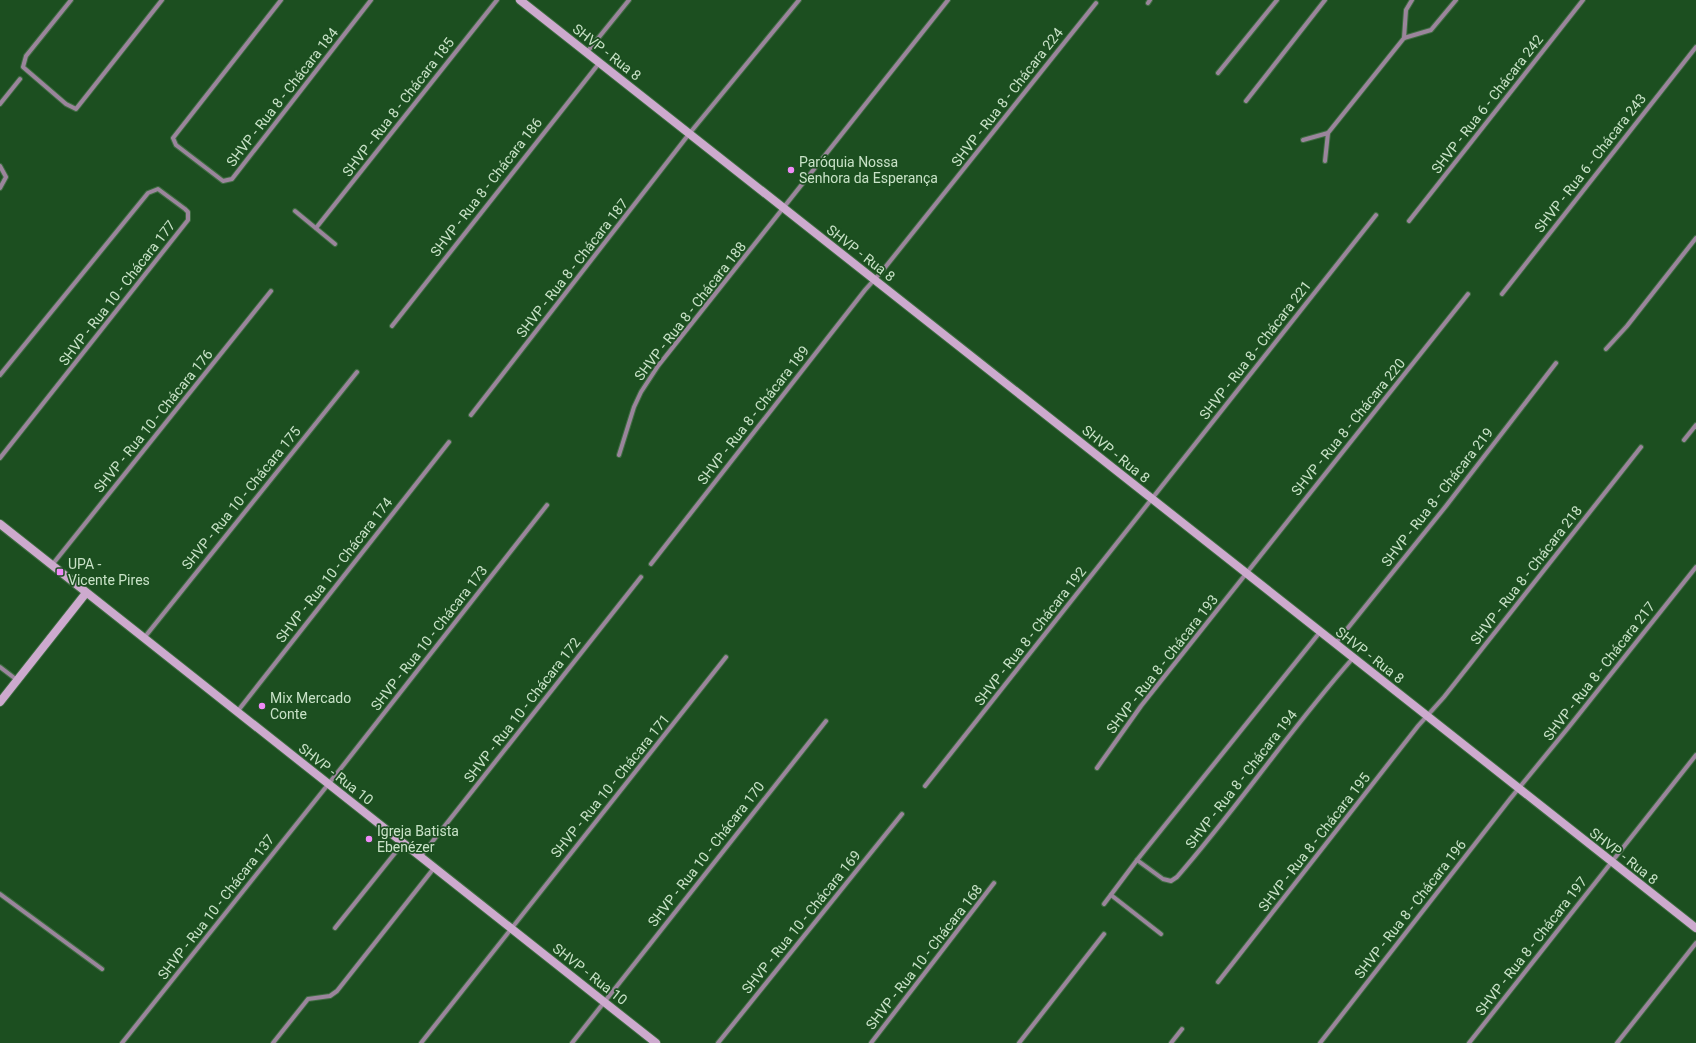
<svg xmlns="http://www.w3.org/2000/svg" width="1696" height="1043" viewBox="0 0 1696 1043" font-family="Roboto,sans-serif">
  <style>
    .lines { fill: none; stroke-linecap: round; stroke-linejoin: round }
    .street-casing { stroke: #3e6c41; stroke-width: 6 }
    .secondary-casing { stroke: #3e6c41; stroke-width: 10 }
    .street { stroke: #9b859c; stroke-width: 4 }
    .secondary { stroke: #cdaace; stroke-width: 8 }
    .poi-dot { fill: #ef8bf7; stroke: #1c4f20; stroke-width: 1.5 }
    .labels { text-anchor: middle; dominant-baseline: central; stroke-width: 3.5; stroke-linejoin: round; paint-order: stroke }
    .street-label { font-size: 14px; fill: #c8e2c7; stroke: #1c4f20 }
    .poi-label { font-size: 14px; fill: #c8e2c7; stroke: #1c4f20; text-anchor: start }
  </style>
  <rect width="100%" height="100%" fill="#1c4f20"/>
  <g class="lines">
    <g class="street-casing">
      <g id="street">
        <polyline points="71,0 26,56 23,67 66,104 76,109 162,0"/>
        <polyline points="281,0 173,138 176,145 223,181 232,179 371,0"/>
        <polyline points="1148,3 1150,0"/>
        <polyline points="1404,38 1406,10 1412,0"/>
        <polyline points="587,52 629,0"/>
        <polyline points="1218,73 1277,0"/>
        <polyline points="1246,101 1325,0"/>
        <polyline points="0,104 20,79"/>
        <polyline points="1328,133 1404,38 1431,30 1456,0"/>
        <polyline points="1303,140 1328,133 1325,161"/>
        <polyline points="0,166 6,177 0,188"/>
        <polyline points="295,211 335,244"/>
        <polyline points="1409,221 1583,0"/>
        <polyline points="316,228 497,0"/>
        <polyline points="1502,294 1696,47"/>
        <polyline points="392,326 600,62"/>
        <polyline points="1606,349 1627,326 1696,238"/>
        <polyline points="0,375 148,193 158,189 185,209 188,212 188,220 0,458"/>
        <polyline points="471,415 689,134 799,0"/>
        <polyline points="1684,440 1696,425"/>
        <polyline points="619,455 634,407 641,392 658,366 948,0"/>
        <polyline points="651,564 865,290 883,270 1096,3"/>
        <polyline points="52,565 271,291"/>
        <path d="M 1320,632 L 1137,860 L 1163,879 L 1171,881 L 1177,877 C 1239,806 1291,728 1353,658"/>
        <polyline points="144,638 357,372"/>
        <polyline points="1335,644 1446,506 1556,363"/>
        <polyline points="0,667 17,680"/>
        <polyline points="237,712 449,442"/>
        <polyline points="1097,768 1141,706 1468,294"/>
        <polyline points="925,786 1376,215"/>
        <polyline points="421,856 641,577"/>
        <polyline points="0,894 102,969"/>
        <polyline points="1111,895 1161,934"/>
        <polyline points="1104,904 1137,860"/>
        <polyline points="335,928 403,843"/>
        <polyline points="1218,982 1418,726 1444,697 1641,447"/>
        <polyline points="122,1043 338,772 547,505"/>
        <polyline points="273,1043 308,999 330,996 337,991 434,868"/>
        <polyline points="421,1043 726,657"/>
        <polyline points="572,1043 826,721"/>
        <polyline points="718,1043 902,814"/>
        <polyline points="871,1043 994,883"/>
        <polyline points="1019,1043 1104,934"/>
        <polyline points="1171,1043 1182,1029"/>
        <polyline points="1320,1043 1510,799 1568,728 1696,567"/>
        <polyline points="1469,1043 1696,755"/>
        <polyline points="1617,1043 1696,943"/>
      </g>
    </g>
    <g class="secondary-casing">
      <g id="secondary">
        <polyline points="520,0 1696,928"/>
        <polyline points="0,524 656,1043"/>
        <polyline points="0,702 86,593"/>
      </g>
    </g>
    <use href="#street" class="street"/>
    <use href="#secondary" class="secondary"/>
  </g>
  <g class="poi-dot">
    <circle cx="791" cy="170" r="4"/>
    <rect x="56" y="568" width="8" height="8" rx="2"/>
    <circle cx="262" cy="706" r="4"/>
    <circle cx="369" cy="839" r="4"/>
  </g>
  <g class="labels">
    <g class="street-label">
      <text transform="translate(607 52) rotate(38)">SHVP - Rua 8</text>
      <text transform="translate(282 97) rotate(-52)">SHVP - Rua 8 - Chácara 184</text>
      <text transform="translate(1007 97) rotate(-52)">SHVP - Rua 8 - Chácara 224</text>
      <text transform="translate(1487 104) rotate(-52)">SHVP - Rua 6 - Chácara 242</text>
      <text transform="translate(398 107) rotate(-52)">SHVP - Rua 8 - Chácara 185</text>
      <text transform="translate(1590 163) rotate(-52)">SHVP - Rua 6 - Chácara 243</text>
      <text transform="translate(486 187) rotate(-52)">SHVP - Rua 8 - Chácara 186</text>
      <text transform="translate(861 253) rotate(38)">SHVP - Rua 8</text>
      <text transform="translate(572 268) rotate(-52)">SHVP - Rua 8 - Chácara 187</text>
      <text transform="translate(117 293) rotate(-52)">SHVP - Rua 10 - Chácara 177</text>
      <text transform="translate(690 311) rotate(-52)">SHVP - Rua 8 - Chácara 188</text>
      <text transform="translate(1255 350) rotate(-52)">SHVP - Rua 8 - Chácara 221</text>
      <text transform="translate(753 415) rotate(-52)">SHVP - Rua 8 - Chácara 189</text>
      <text transform="translate(153 421) rotate(-51)">SHVP - Rua 10 - Chácara 176</text>
      <text transform="translate(1348 427) rotate(-51)">SHVP - Rua 8 - Chácara 220</text>
      <text transform="translate(1116 454) rotate(39)">SHVP - Rua 8</text>
      <text transform="translate(1437 497) rotate(-52)">SHVP - Rua 8 - Chácara 219</text>
      <text transform="translate(241 498) rotate(-51)">SHVP - Rua 10 - Chácara 175</text>
      <text transform="translate(334 570) rotate(-52)">SHVP - Rua 10 - Chácara 174</text>
      <text transform="translate(1526 575) rotate(-52)">SHVP - Rua 8 - Chácara 218</text>
      <text transform="translate(1030 636) rotate(-52)">SHVP - Rua 8 - Chácara 192</text>
      <text transform="translate(429 638) rotate(-52)">SHVP - Rua 10 - Chácara 173</text>
      <text transform="translate(1370 655) rotate(38)">SHVP - Rua 8</text>
      <text transform="translate(1162 664) rotate(-52)">SHVP - Rua 8 - Chácara 193</text>
      <text transform="translate(1599 671) rotate(-52)">SHVP - Rua 8 - Chácara 217</text>
      <text transform="translate(522 710) rotate(-52)">SHVP - Rua 10 - Chácara 172</text>
      <text transform="translate(336 774) rotate(38)">SHVP - Rua 10</text>
      <text transform="translate(1241 779) rotate(-52)">SHVP - Rua 8 - Chácara 194</text>
      <text transform="translate(610 786) rotate(-51)">SHVP - Rua 10 - Chácara 171</text>
      <text transform="translate(1314 842) rotate(-52)">SHVP - Rua 8 - Chácara 195</text>
      <text transform="translate(706 854) rotate(-52)">SHVP - Rua 10 - Chácara 170</text>
      <text transform="translate(1624 856) rotate(38)">SHVP - Rua 8</text>
      <text transform="translate(216 907) rotate(-52)">SHVP - Rua 10 - Chácara 137</text>
      <text transform="translate(1410 909) rotate(-52)">SHVP - Rua 8 - Chácara 196</text>
      <text transform="translate(801 922) rotate(-51)">SHVP - Rua 10 - Chácara 169</text>
      <text transform="translate(1531 946) rotate(-52)">SHVP - Rua 8 - Chácara 197</text>
      <text transform="translate(924 957) rotate(-52)">SHVP - Rua 10 - Chácara 168</text>
      <text transform="translate(590 974) rotate(38)">SHVP - Rua 10</text>
    </g>
    <g class="poi-label">
      <text x="799" y="162">Paróquia Nossa<tspan x="799" dy="16">Senhora da Esperança</tspan></text>
      <text x="68" y="564">UPA -<tspan x="68" dy="16">Vicente Pires</tspan></text>
      <text x="270" y="698">Mix Mercado<tspan x="270" dy="16">Conte</tspan></text>
      <text x="377" y="831">Igreja Batista<tspan x="377" dy="16">Ebenézer</tspan></text>
    </g>
  </g>
</svg>
